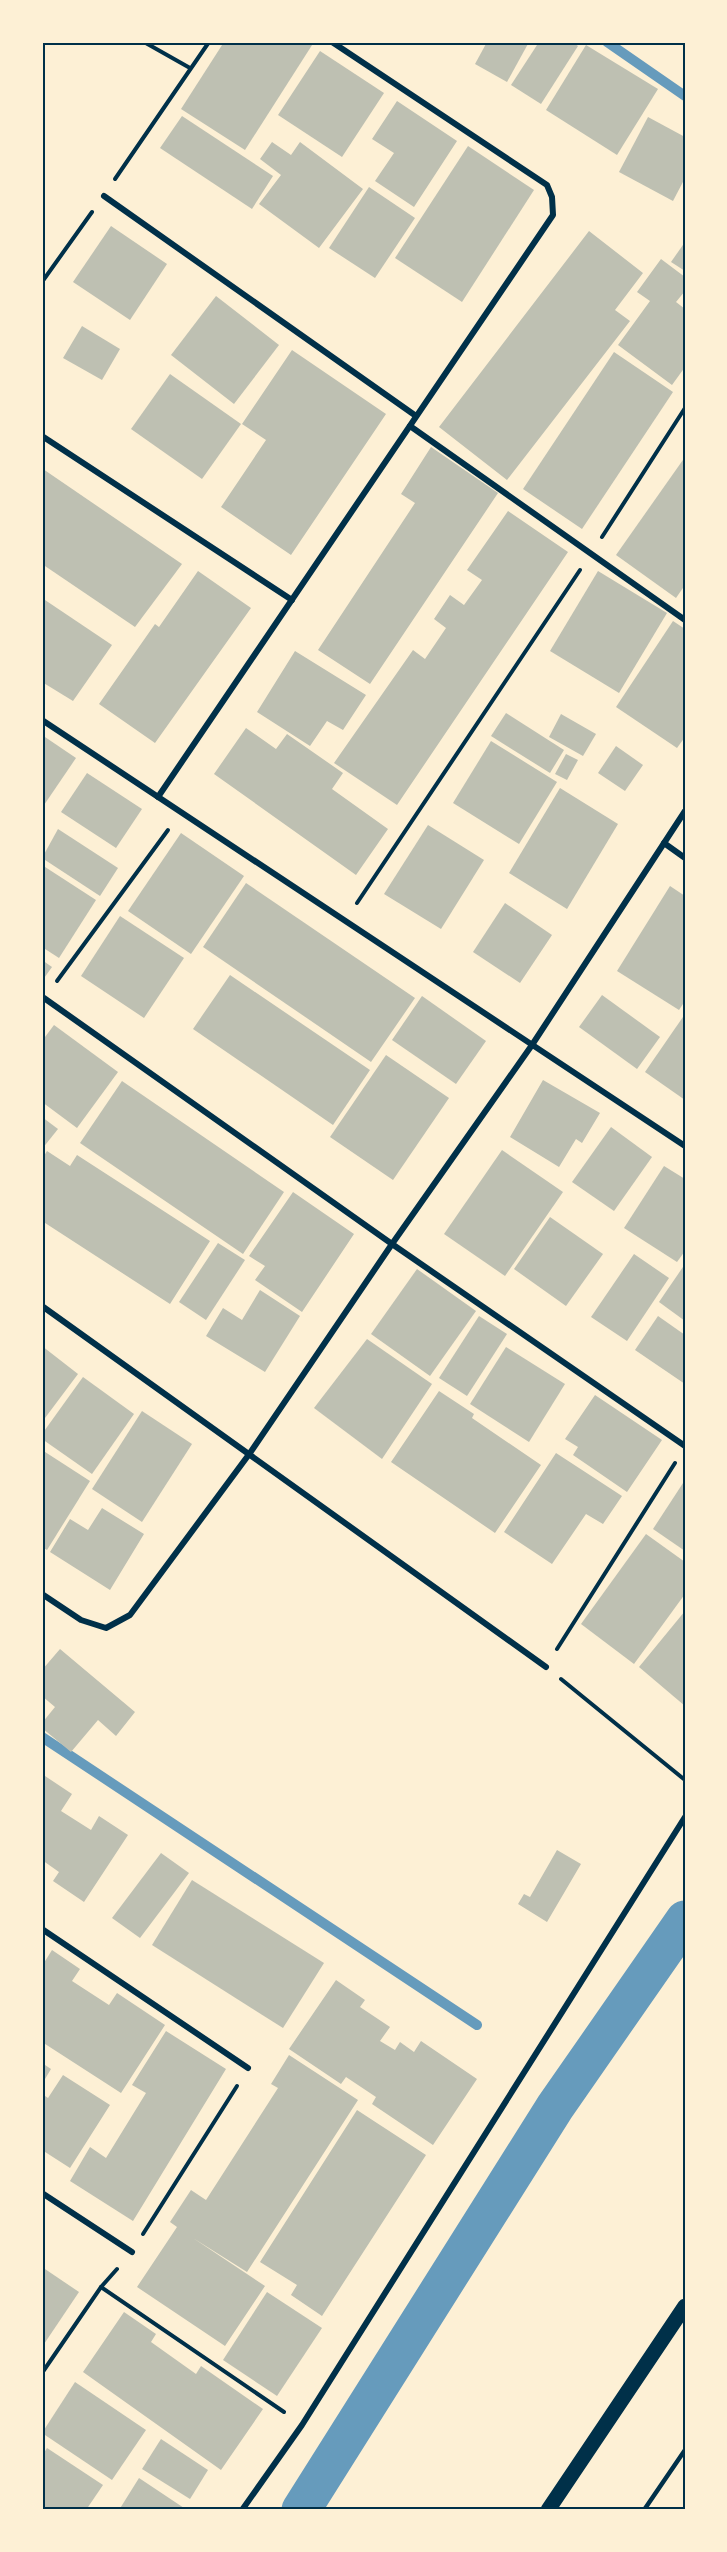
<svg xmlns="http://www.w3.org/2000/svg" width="727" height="2552" viewBox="0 0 727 2552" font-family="'IBM Plex Sans',sans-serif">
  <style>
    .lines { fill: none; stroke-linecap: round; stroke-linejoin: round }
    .stream { stroke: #669bbc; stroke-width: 10 }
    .canal { stroke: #669bbc; stroke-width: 39 }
    .building { fill: #bec0b2 }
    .path { stroke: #003049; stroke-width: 4 }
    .service { stroke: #003049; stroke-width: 4.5 }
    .minor { stroke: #003049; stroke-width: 6 }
    .primary { stroke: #003049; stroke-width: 15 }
    .neatline { fill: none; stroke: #003049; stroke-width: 2 }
  </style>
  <rect width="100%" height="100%" fill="#fdf0d5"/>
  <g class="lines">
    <g class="stream">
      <polyline points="607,42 685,96"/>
      <polyline points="42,1737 477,2025"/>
    </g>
    <polyline class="canal" points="301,2510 555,2107 685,1920"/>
  </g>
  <g class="building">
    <polygon points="224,42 314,42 245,150 181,109"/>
    <polygon points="487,42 529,42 507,82 475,64"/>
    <polygon points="539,42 572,42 578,46 541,104 511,85"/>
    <polygon points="586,45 658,89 617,155 546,110"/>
    <polygon points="320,51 384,93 342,157 278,115"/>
    <polygon points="397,101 457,141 414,207 375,181 394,153 372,139"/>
    <polygon points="182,116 273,176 252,209 160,148"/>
    <polygon points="648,117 685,137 685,178 673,201 619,172"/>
    <polygon points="272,142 291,155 300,142 363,189 319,248 259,204 281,175 260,159"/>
    <polygon points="468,146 534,190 462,302 395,258"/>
    <polygon points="369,187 415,218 375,278 329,248"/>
    <polygon points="111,226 167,264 130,320 73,282"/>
    <polygon points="589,231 643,273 615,310 630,321 507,480 439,427"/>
    <polygon points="685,242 685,271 671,262"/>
    <polygon points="661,259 685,277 685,291 676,302 685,309 685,367 672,385 618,345 650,301 637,292"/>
    <polygon points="216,296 279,345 234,404 171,355"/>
    <polygon points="82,326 120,349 102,380 63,358"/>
    <polygon points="292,350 386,414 291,555 221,507 266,440 242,424"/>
    <polygon points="614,352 673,392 582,529 523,489"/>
    <polygon points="170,374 241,424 202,479 131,429"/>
    <polygon points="431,447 498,493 370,684 318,650 415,503 401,494"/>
    <polygon points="685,457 685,585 676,598 616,555"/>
    <polygon points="43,469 182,564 135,627 42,564"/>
    <polygon points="508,511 568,552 397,805 334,763 413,650 425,659 446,628 434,619 450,595 464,605 482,580 467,570"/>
    <polygon points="198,571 251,608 155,743 99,704 155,624 159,627"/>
    <polygon points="598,571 667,613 619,693 550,651"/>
    <polygon points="42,598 112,645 73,701 42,682"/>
    <polygon points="673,621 685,629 685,737 677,748 616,707"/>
    <polygon points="295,651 366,695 343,730 327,721 310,746 257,712"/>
    <polygon points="506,713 564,750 550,773 491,736"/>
    <polygon points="561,714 596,734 583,756 549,737"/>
    <polygon points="246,728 276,749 287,734 343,773 332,789 388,829 356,875 214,774"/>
    <polygon points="42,735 76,758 42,808"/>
    <polygon points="491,741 557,782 519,844 453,803"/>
    <polygon points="616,746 643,765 625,791 598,773"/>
    <polygon points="566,754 578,760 567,780 555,774"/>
    <polygon points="87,773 142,809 116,848 61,812"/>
    <polygon points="560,788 618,824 567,909 509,873"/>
    <polygon points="428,825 484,860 441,929 384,894"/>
    <polygon points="58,829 118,868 100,896 42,858"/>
    <polygon points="181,833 244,876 191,954 128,911"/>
    <polygon points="42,865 96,900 59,958 42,947"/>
    <polygon points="246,883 415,998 371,1062 203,947"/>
    <polygon points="670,886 685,896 685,1001 679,1010 617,971"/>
    <polygon points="505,903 552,935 520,983 473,952"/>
    <polygon points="120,916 184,958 144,1018 81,976"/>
    <polygon points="42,960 52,967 42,981"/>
    <polygon points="230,975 370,1070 333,1125 193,1029"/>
    <polygon points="602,995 660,1037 637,1069 579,1027"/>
    <polygon points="422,996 486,1041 456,1084 392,1040"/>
    <polygon points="685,1014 685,1100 645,1072"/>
    <polygon points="54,1025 118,1072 77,1128 42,1102 42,1041"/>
    <polygon points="386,1055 449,1098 393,1180 330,1137"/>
    <polygon points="543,1080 600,1113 582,1143 576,1139 559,1167 510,1137"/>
    <polygon points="122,1081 284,1192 243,1254 80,1143"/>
    <polygon points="42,1117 58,1129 42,1149"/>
    <polygon points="611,1127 652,1157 614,1211 572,1182"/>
    <polygon points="502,1150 563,1192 505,1276 444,1234"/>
    <polygon points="47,1151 70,1166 77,1155 210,1241 170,1304 42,1221 42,1159"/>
    <polygon points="664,1166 685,1179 685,1251 677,1262 624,1228"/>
    <polygon points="293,1192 354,1234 302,1312 255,1280 265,1266 249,1256"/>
    <polygon points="550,1217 603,1254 566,1306 514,1269"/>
    <polygon points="218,1243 245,1260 206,1320 179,1302"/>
    <polygon points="634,1254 669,1278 627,1341 591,1317"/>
    <polygon points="685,1264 685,1321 659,1302"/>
    <polygon points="417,1269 476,1311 430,1376 371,1334"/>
    <polygon points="260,1290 300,1316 265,1372 206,1336 223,1308 242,1320"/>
    <polygon points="479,1316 507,1334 467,1396 439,1378"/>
    <polygon points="658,1316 685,1335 685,1384 635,1350"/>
    <polygon points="367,1339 432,1384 382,1459 314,1408"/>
    <polygon points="42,1346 78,1374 42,1422"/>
    <polygon points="506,1347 565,1384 529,1442 470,1404"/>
    <polygon points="83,1377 134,1414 92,1474 42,1439 42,1434"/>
    <polygon points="439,1391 474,1414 472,1418 541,1465 495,1533 391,1462"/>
    <polygon points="595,1395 662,1440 627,1492 573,1455 578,1447 565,1439"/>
    <polygon points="142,1411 192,1444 142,1522 92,1489"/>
    <polygon points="42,1450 90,1481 47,1550 42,1547"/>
    <polygon points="556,1453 622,1496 603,1524 586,1514 552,1564 504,1532"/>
    <polygon points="685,1480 685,1551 653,1529"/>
    <polygon points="102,1508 144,1534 110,1590 50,1552 70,1519 88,1530"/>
    <polygon points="646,1534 685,1562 685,1594 634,1664 581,1624"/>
    <polygon points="685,1611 685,1706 639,1667"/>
    <polygon points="60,1649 135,1712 116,1736 98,1720 71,1752 42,1728 42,1723 55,1707 42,1696 42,1670"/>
    <polygon points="42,1774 72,1794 61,1811 91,1830 99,1816 128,1835 84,1902 53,1881 59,1872 42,1860"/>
    <polygon points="557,1850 581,1864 547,1922 518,1904 524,1894 530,1897"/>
    <polygon points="161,1853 189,1873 140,1938 112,1918"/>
    <polygon points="192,1880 324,1963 283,2028 152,1945"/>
    <polygon points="52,1950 80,1969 72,1981 109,2005 117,1993 165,2025 121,2093 42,2042 42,1966"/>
    <polygon points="336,1980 365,2000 360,2007 390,2027 380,2041 395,2050 400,2042 414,2052 421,2041 477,2079 433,2145 372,2104 376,2097 346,2077 341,2084 289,2049"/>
    <polygon points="166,2031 226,2069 133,2221 70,2181 90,2147 106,2158 146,2093 132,2085"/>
    <polygon points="289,2055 358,2100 247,2272 193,2238 265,2286 225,2346 137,2287 177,2227 170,2222 191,2190 206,2200 278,2088 271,2084"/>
    <polygon points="42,2063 51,2069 42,2084"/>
    <polygon points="63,2075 110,2105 70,2168 42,2150 42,2094 48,2098"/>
    <polygon points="357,2110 426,2155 322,2316 291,2295 297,2285 260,2262"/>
    <polygon points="42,2267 79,2292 42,2347"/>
    <polygon points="267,2292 322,2328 277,2396 223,2360"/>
    <polygon points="124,2312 156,2334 151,2342 196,2374 201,2366 263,2409 221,2470 83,2372"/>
    <polygon points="75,2382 146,2430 112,2480 42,2433"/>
    <polygon points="161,2439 208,2470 190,2499 142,2469"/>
    <polygon points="47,2448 103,2485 86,2510 42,2510 42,2456"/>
    <polygon points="139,2478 187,2510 119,2510"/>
  </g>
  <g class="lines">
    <g class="path">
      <polyline points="144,42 190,68"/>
      <polyline points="115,179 209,42"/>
      <polyline points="42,282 92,212"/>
      <polyline points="602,537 685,408"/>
      <polyline points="357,903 580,570"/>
      <polyline points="57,981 168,830"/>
      <polyline points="557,1649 675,1463"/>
      <polyline points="561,1679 685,1780"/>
      <polyline points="143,2234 237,2086"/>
      <polyline points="101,2287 284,2412"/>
      <polyline points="42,2373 101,2287 117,2269"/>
    </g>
    <polyline class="service" points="644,2510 685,2450"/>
    <g class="minor">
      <polyline points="104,196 416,416"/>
      <polyline points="410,426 685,620"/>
      <polyline points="42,436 292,600"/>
      <polyline points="42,720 685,1146"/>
      <polyline points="158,797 553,215 552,197 547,185 332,42"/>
      <polyline points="664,843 685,858"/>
      <polyline points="44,998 392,1244 685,1446"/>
      <polyline points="42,1306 546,1667"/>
      <polyline points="42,1594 81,1620 106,1628 130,1615 250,1453 392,1244 532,1045 685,811"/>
      <polyline points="42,1929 248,2068"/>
      <polyline points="42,2193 132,2252"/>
      <polyline points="242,2510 302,2425 685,1817"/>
    </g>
    <polyline class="primary" points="548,2510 685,2306"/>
  </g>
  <rect width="727" height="2552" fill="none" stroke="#fdf0d5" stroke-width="87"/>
  <rect x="44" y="44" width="640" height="2464" class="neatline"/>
</svg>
